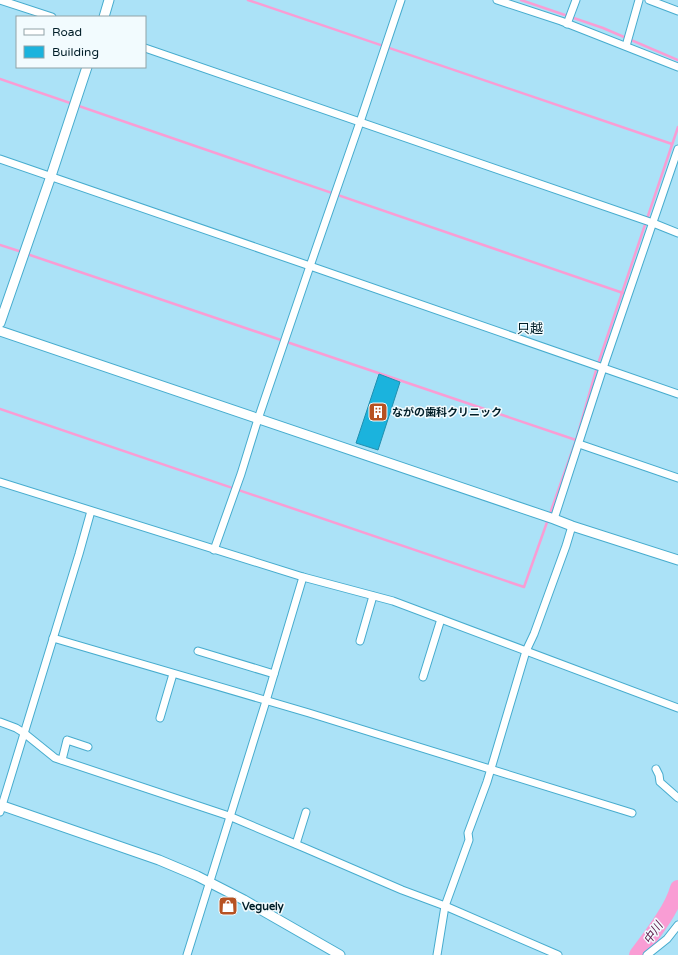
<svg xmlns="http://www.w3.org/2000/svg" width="678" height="955" viewBox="0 0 678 955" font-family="'Varela Round','Noto Sans JP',sans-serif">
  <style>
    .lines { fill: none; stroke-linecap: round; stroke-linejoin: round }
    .stream { stroke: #f99dd4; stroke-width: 2.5 }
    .river { stroke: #f99dd4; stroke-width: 16 }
    .building { fill: #1bb3dd; stroke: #208faf }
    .minor-casing { stroke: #47acce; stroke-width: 9 }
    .tertiary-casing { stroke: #47acce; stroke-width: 11 }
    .minor { stroke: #fff; stroke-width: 7 }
    .tertiary { stroke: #fff; stroke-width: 9 }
    .labels { text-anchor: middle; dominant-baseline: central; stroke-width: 3; stroke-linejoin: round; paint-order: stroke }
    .poi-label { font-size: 11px; font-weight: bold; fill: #001e28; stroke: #f2fbfe; text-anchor: start }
    .water-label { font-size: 12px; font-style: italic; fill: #5a1544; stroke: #f2fbfe }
    .quarter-label { font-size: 13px; fill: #001e28; stroke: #f2fbfe }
  </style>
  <rect width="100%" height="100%" fill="#abe2f7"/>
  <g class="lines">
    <g class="stream">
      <polyline points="248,0 672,144"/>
      <polyline points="521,0 603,28 678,60"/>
      <polyline points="0,79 623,293"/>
      <polyline points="0,245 22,252"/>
      <polyline points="27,254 576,440"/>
      <polyline points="0,409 524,587 552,508 576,440 597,367 678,127"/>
    </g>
    <path class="river" d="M 637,955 C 651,936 672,910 678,888"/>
  </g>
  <polygon class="building" points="379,374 400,382 378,450 356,443"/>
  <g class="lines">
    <g class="minor-casing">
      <g id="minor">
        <polyline points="0,0 52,17"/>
        <polyline points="497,0 561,21 678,67"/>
        <polyline points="649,0 678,11"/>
        <polyline points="567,24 576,0"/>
        <polyline points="626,46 639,0"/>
        <polyline points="145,48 653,223 678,233"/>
        <polyline points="0,159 310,266 678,394"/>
        <polyline points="579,444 678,478"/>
        <polyline points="0,482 303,577 393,601 678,708"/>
        <polyline points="554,519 603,368 678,149"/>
        <polyline points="214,550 241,474 258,419 310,266 360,122 401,0"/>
        <polyline points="53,638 309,713 632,813"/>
        <polyline points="360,641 373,596"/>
        <polyline points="198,651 274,674"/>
        <polyline points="423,677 441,619"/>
        <polyline points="160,718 173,674"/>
        <polyline points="0,722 16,728 24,733 55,758 229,816 307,849 402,890 445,906 558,955"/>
        <polyline points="62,760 67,740 88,747"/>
        <polyline points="656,769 659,775 660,782 678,798"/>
        <polyline points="0,812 79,554 91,511"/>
        <polyline points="296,844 306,812"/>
        <polyline points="187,955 266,701 303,577"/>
        <polyline points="437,955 445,906 469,840 468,833 487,782 526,651 534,634 566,546 572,526"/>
        <polyline points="647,955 667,939 678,925"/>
      </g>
    </g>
    <g class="tertiary-casing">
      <g id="tertiary">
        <polyline points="104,17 109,0"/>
        <polyline points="0,323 51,176 87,67"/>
        <polyline points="0,331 554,519 572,526 678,560"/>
        <polyline points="0,805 159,860 197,876 244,900 340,955"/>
      </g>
    </g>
    <use href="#minor" class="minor"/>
    <use href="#tertiary" class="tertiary"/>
  </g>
  <defs>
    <g id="building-square" transform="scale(1)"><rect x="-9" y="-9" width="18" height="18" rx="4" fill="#b75222" stroke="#f2fbfe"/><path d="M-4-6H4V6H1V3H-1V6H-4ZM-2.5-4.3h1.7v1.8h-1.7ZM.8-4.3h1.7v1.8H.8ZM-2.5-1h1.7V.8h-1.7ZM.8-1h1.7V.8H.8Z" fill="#fff"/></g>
    <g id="shop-square" transform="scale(1)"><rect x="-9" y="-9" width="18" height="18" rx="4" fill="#b75222" stroke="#f2fbfe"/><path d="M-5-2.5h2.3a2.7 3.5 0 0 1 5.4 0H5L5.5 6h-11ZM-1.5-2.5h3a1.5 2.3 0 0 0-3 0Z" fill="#fff"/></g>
  </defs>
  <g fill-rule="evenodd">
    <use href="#building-square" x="378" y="412"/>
    <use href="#shop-square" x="228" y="906"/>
  </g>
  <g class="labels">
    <g class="poi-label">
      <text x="392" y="412">ながの歯科クリニック</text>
      <text x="242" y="906">Veguely</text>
    </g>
    <g class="water-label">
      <text transform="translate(653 933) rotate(-55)">中川</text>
    </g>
    <g class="quarter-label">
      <text x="530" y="329">只越</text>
    </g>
  </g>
  <rect x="16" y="16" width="130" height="52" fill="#f2fbfe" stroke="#91a3a8"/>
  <rect x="24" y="29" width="20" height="6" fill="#ffffff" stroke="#91a3a8"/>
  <text x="52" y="36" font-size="12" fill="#001e28">Road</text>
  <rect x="24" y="46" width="20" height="12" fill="#1bb3dd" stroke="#91a3a8"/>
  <text x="52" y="56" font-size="12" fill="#001e28">Building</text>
</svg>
